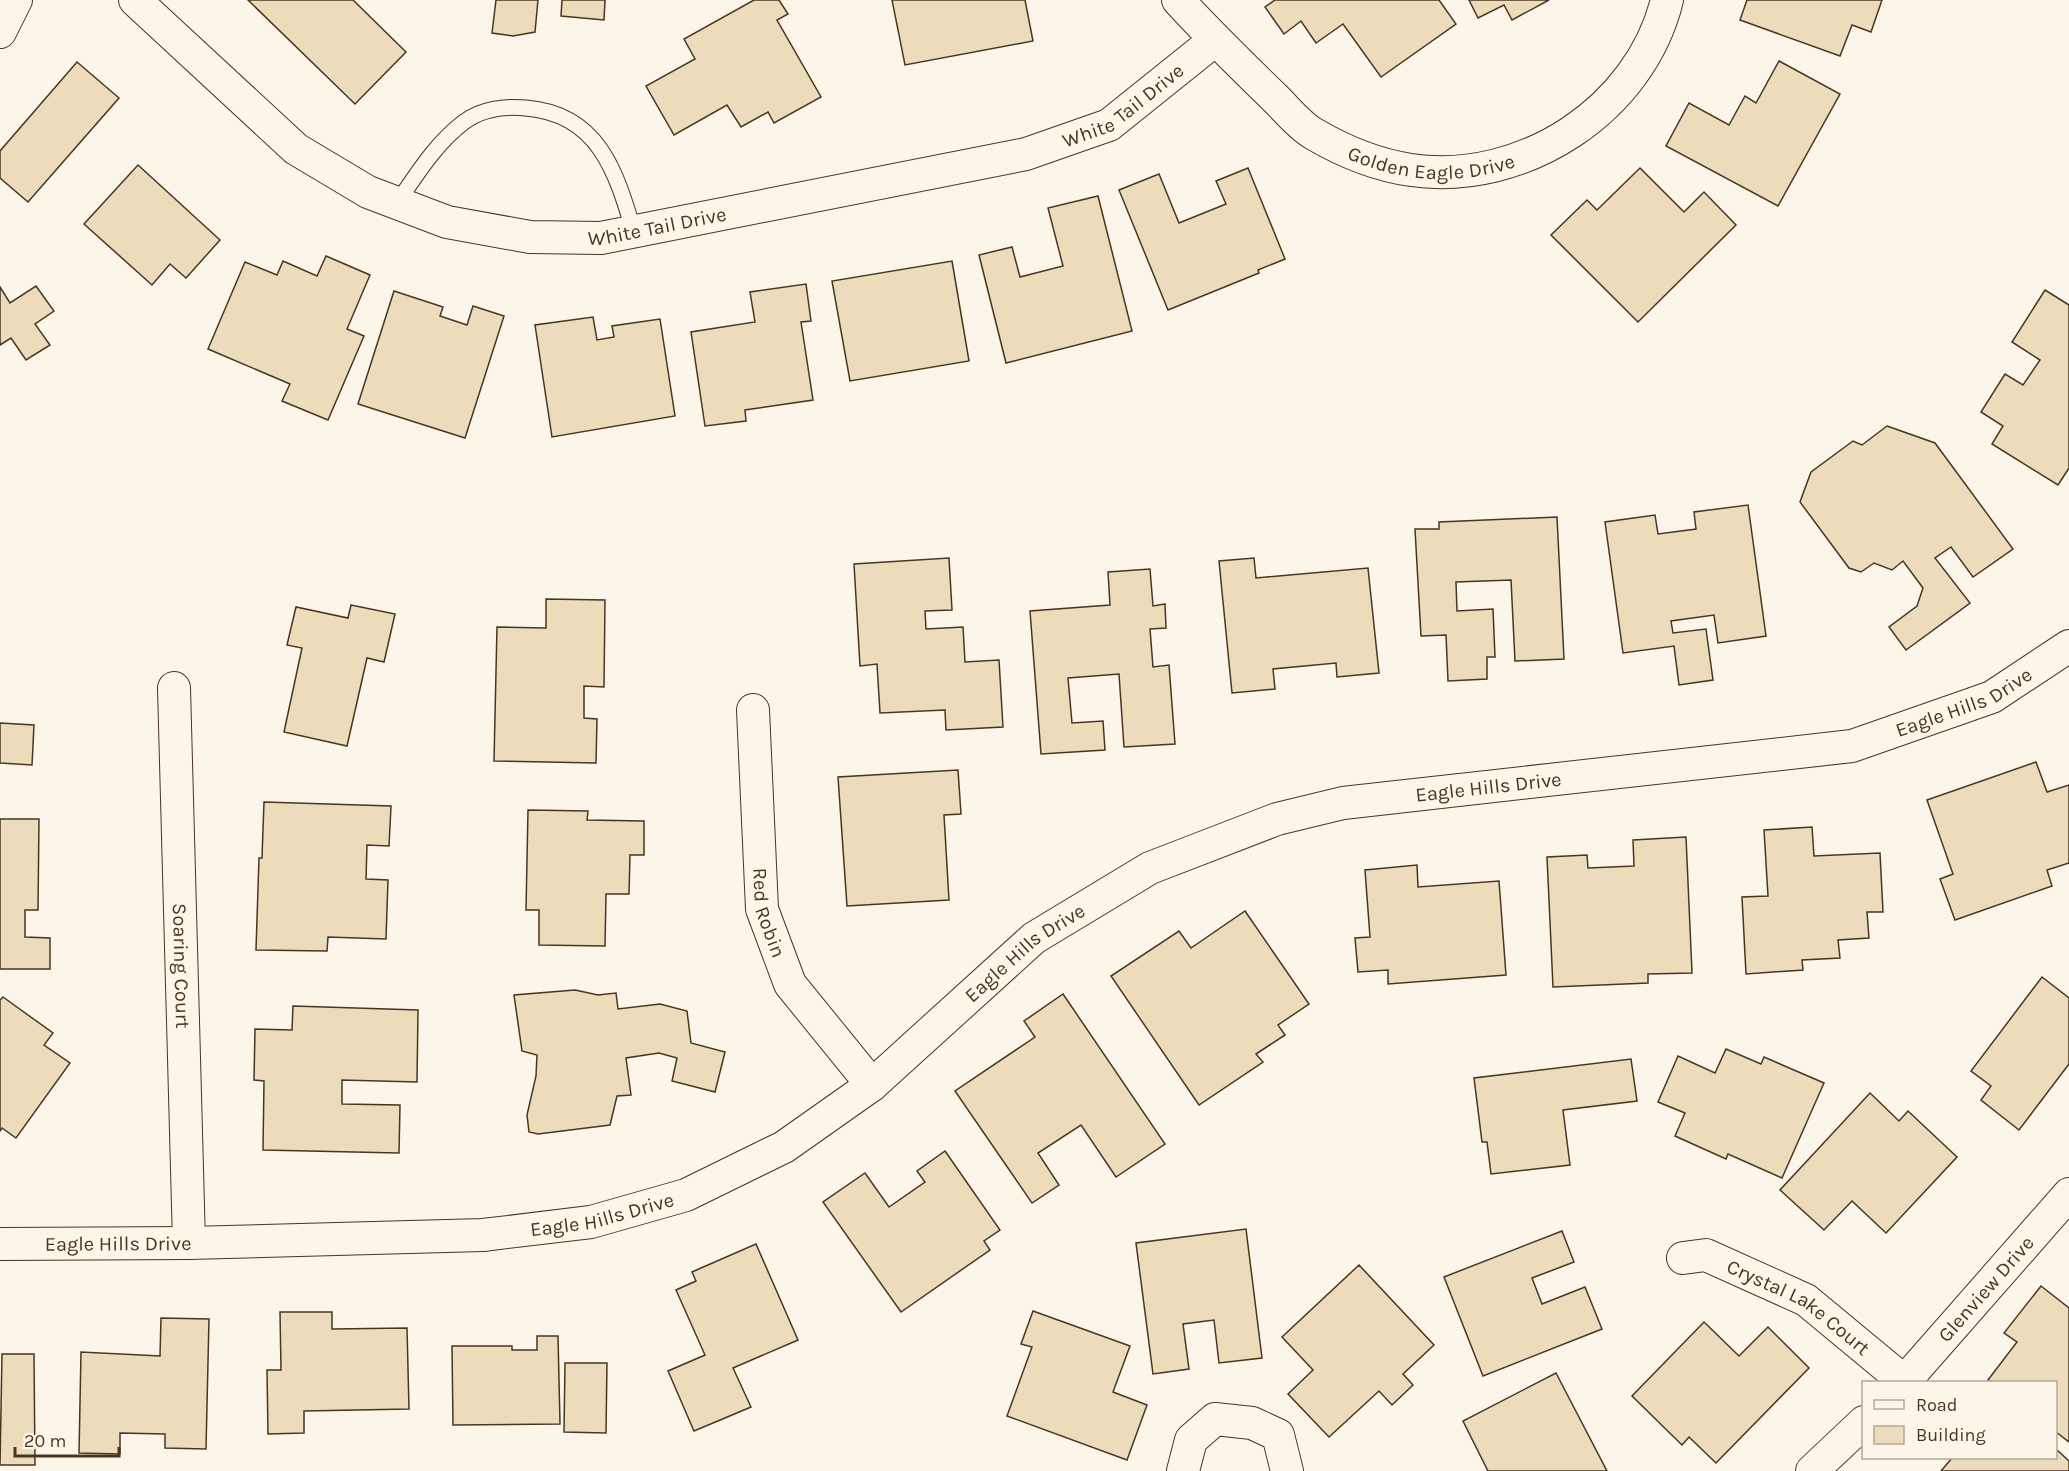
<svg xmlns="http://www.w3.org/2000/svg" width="2069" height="1471" viewBox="0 0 2069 1471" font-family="Karla,sans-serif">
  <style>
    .building { fill: #ecdcbc; stroke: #4a3520; stroke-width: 1.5 }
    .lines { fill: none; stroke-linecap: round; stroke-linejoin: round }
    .lane-casing { stroke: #4a3520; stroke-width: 17 }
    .street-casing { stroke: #4a3520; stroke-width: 34 }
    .lane { stroke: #fbf6e9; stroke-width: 15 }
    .street { stroke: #fbf6e9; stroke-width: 32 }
    .labels { text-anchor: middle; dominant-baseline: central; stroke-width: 4.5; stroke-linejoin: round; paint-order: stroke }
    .street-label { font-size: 20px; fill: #4a3520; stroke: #fbf6e9 }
  </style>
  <rect width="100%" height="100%" fill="#fbf6e9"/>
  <g class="building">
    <polygon points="248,0 353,0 406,52 355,104"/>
    <polygon points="496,0 538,0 535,32 513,36 492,33"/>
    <polygon points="562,0 605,0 604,20 561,16"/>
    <polygon points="754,0 779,0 788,14 777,20 821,97 774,123 768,112 741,127 727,105 674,135 646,86 695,59 684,39"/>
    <polygon points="892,0 1025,0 1033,41 905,65"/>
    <polygon points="1275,0 1439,0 1456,24 1381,77 1343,24 1316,43 1301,21 1284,34 1265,7"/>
    <polygon points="1469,0 1549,0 1512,20 1504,5 1478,18"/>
    <polygon points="1747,0 1882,0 1871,32 1852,25 1840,56 1740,20"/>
    <polygon points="1779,61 1840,94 1778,206 1666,146 1689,103 1729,125 1745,96 1756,103"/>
    <polygon points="77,62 119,98 28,202 0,178 0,151"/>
    <polygon points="138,165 220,240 186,278 170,264 152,285 84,224"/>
    <polygon points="1248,168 1285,259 1258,270 1259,273 1168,310 1119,190 1159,174 1179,223 1226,204 1216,181"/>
    <polygon points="1640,168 1684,212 1704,192 1736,225 1638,322 1551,235 1587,200 1597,210"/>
    <polygon points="1098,196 1132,331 1006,363 979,255 1012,247 1020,277 1063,266 1048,208"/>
    <polygon points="326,256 370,275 347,329 364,336 328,420 282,401 290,384 208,349 245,262 277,275 283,261 317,276"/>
    <polygon points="952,261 969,361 850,381 832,281"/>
    <polygon points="806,284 811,321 801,322 813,400 745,410 746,421 705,426 691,332 755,322 750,292"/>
    <polygon points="36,286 54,311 35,324 50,345 26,360 11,338 0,345 0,287 10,303"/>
    <polygon points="2045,290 2069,305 2069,468 2058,485 1992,444 2003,426 1981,412 2005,374 2023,385 2040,360 2012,342"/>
    <polygon points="394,291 443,307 440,316 467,325 473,306 504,316 465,438 358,404"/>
    <polygon points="593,317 597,340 614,337 612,326 660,319 675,416 552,437 535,325"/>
    <polygon points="1887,426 1935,443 2013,549 1973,577 1951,547 1935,558 1970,603 1906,650 1889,627 1917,606 1923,588 1903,561 1892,570 1874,563 1861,572 1849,568 1800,502 1811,472 1853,441 1862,445"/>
    <polygon points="1748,505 1766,636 1718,643 1714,615 1671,621 1673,633 1706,629 1713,680 1679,685 1674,646 1623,653 1605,522 1655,515 1658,534 1696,529 1694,512"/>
    <polygon points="1557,517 1564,659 1515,661 1511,580 1456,582 1457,611 1493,609 1495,657 1487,657 1487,679 1448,681 1446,635 1421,636 1415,529 1439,529 1439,522"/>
    <polygon points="949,558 952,610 925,611 926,629 963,627 965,662 999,660 1003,727 946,730 945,710 880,713 877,664 860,666 854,564"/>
    <polygon points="1254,558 1256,578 1368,568 1379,673 1337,677 1336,663 1273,669 1275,689 1232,693 1219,561"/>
    <polygon points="1150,569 1153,606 1165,604 1166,628 1150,629 1153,667 1169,665 1175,744 1124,747 1119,674 1068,678 1072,723 1103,721 1105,750 1041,754 1030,611 1110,605 1108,572"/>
    <polygon points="546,599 605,600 604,687 584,686 584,718 597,719 596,763 494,761 497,627 546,628"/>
    <polygon points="351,605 395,614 384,662 367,658 347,746 284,732 302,648 287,645 296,607 348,618"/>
    <polygon points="0,723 34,725 32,765 0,763"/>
    <polygon points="2036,762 2047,792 2069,785 2069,863 2047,870 2052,886 1955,920 1940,879 1953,874 1927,800"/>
    <polygon points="958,770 961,814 944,815 949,900 847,906 838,777"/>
    <polygon points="264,802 391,806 389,846 367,845 366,879 388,880 386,939 328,937 327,951 256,950 259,858 262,858"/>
    <polygon points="528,810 588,811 587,820 644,821 644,855 630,855 629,894 606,894 605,946 539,945 539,910 526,910"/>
    <polygon points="0,819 39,819 38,910 25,910 25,937 50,938 50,969 0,969"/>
    <polygon points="1812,827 1814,856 1880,853 1883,912 1867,912 1869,938 1838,940 1840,958 1802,960 1803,970 1746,974 1742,897 1768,896 1764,830"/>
    <polygon points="1686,837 1692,973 1648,974 1648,983 1553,987 1547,857 1587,855 1588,868 1634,866 1633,840"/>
    <polygon points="1417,865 1418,887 1499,881 1506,975 1388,984 1388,970 1358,972 1355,938 1370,937 1365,870"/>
    <polygon points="1245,911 1309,1004 1278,1025 1285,1035 1256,1054 1263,1062 1199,1105 1111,976 1179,931 1191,948"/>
    <polygon points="2042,977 2069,998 2069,1064 2019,1130 1981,1100 1991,1086 1971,1071"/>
    <polygon points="575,990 598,995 616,993 618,1009 660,1004 687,1011 691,1043 725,1052 715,1092 672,1081 677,1058 659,1053 626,1058 631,1095 617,1096 610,1125 538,1134 529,1132 527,1115 536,1076 537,1055 522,1051 514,995"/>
    <polygon points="1063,994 1165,1144 1116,1177 1081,1125 1038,1153 1059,1185 1032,1203 955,1091 1035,1037 1024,1021"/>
    <polygon points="3,997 53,1033 44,1045 70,1063 16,1138 2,1128 0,1131 0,1000"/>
    <polygon points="293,1006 418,1010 417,1082 342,1080 342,1104 400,1105 399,1153 263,1150 264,1081 254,1080 255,1029 292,1030"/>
    <polygon points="1726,1049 1761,1064 1764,1057 1824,1083 1782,1178 1728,1154 1726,1159 1675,1136 1685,1113 1658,1102 1678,1056 1715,1073"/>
    <polygon points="1631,1059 1637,1101 1563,1110 1570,1165 1491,1174 1487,1142 1482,1142 1474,1078"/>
    <polygon points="1870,1093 1899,1121 1908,1111 1957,1157 1886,1233 1852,1201 1824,1230 1780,1190"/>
    <polygon points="945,1151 1000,1230 984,1241 990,1250 901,1312 823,1202 865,1173 889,1207 925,1182 917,1171"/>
    <polygon points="1246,1229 1262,1358 1219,1363 1214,1320 1183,1324 1189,1369 1153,1374 1136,1243"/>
    <polygon points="1562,1231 1574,1262 1532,1278 1542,1304 1585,1287 1602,1329 1483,1376 1444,1277"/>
    <polygon points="756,1244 798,1340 733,1368 751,1407 694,1431 668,1371 705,1355 676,1290 696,1281 692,1272"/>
    <polygon points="1359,1265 1434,1345 1403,1374 1413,1385 1392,1405 1379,1391 1329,1437 1288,1394 1313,1370 1282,1337"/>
    <polygon points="2041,1286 2069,1308 2069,1442 2056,1432 2056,1382 1992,1382 1988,1380 2017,1342 2004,1333"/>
    <polygon points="1033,1311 1130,1346 1113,1392 1147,1405 1127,1460 1007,1416 1032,1347 1021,1344"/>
    <polygon points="280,1312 332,1312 332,1329 407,1328 409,1409 304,1411 304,1433 268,1434 267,1370 281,1370"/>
    <polygon points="161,1318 209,1319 206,1449 165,1448 165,1434 120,1433 120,1454 79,1453 81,1352 160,1356"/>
    <polygon points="1704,1322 1739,1356 1768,1327 1809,1368 1716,1463 1689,1437 1682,1445 1632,1396"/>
    <polygon points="537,1336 558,1336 560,1424 453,1425 452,1346 512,1346 512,1350 537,1350"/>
    <polygon points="2,1354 34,1354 35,1465 0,1465"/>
    <polygon points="565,1363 607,1363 606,1433 564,1432"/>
    <polygon points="1556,1373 1607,1471 1488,1471 1463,1421"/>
    <polygon points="2056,1449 2069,1461 2069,1471 1941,1471 1952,1458 2056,1458"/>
  </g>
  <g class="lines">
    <g class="lane-casing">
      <path id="lane" d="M 397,203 C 417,174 436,143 464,122 C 481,109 505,106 526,108 C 599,114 616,172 634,232"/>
    </g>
    <g class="street-casing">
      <g id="street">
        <path id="s1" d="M 135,0 L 296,149 L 368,192 L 447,222 L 530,237 L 601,238 L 1026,154 L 1109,125 L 1215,40"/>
        <path id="s2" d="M 1178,0 C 1210,35 1243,67 1277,100 C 1288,111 1300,126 1314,134 C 1343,151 1377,165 1411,170 C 1523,186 1640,110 1667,0"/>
        <polyline points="0,32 16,0"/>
        <path id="s3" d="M 174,688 L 189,1243"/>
        <path id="s4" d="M 753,710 L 762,909 L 790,984 L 872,1085"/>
        <path id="s5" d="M 0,1244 L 189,1243 L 483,1235 L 591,1222 L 686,1195 L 784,1147 L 872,1085 L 1034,938 L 1150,868 L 1277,819 L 1343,803 L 1852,746 L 1992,697 L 2069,646"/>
        <path id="s6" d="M 1683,1258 L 1706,1255 L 1806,1300 L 1905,1382"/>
        <path id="s7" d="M 1904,1382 L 2069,1194"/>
        <polyline points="1183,1471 1191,1440 1215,1419 1252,1423 1278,1435 1287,1471"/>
        <polyline points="1812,1471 1864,1422"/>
      </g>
    </g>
    <use href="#lane" class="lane"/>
    <use href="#street" class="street"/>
  </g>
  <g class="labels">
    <g class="street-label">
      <text stroke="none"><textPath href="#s1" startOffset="1086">White Tail Drive</textPath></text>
      <text stroke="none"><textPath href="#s2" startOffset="315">Golden Eagle Drive</textPath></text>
      <text stroke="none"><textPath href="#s1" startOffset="600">White Tail Drive</textPath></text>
      <text stroke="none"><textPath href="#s5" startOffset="2098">Eagle Hills Drive</textPath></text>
      <text stroke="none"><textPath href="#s5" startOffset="1612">Eagle Hills Drive</textPath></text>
      <text stroke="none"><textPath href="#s4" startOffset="204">Red Robin</textPath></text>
      <text stroke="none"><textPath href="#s5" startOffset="1110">Eagle Hills Drive</textPath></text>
      <text stroke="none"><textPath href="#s3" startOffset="278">Soaring Court</textPath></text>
      <text stroke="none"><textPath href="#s5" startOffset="604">Eagle Hills Drive</textPath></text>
      <text stroke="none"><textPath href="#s5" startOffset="118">Eagle Hills Drive</textPath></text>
      <text stroke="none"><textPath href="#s7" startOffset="124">Glenview Drive</textPath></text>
      <text stroke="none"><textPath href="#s6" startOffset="130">Crystal Lake Court</textPath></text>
    </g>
  </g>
  <rect x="1862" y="1381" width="195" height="78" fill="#fbf6e9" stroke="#b4a999" stroke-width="1.5"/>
  <rect x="1874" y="1400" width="30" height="9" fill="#fbf6e9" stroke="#b4a999" stroke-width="1.5"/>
  <text x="1916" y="1411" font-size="18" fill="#4a3520">Road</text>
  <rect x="1874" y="1426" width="30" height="18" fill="#ecdcbc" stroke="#b4a999" stroke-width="1.5"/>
  <text x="1916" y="1441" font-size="18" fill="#4a3520">Building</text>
  <path d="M15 1447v9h104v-9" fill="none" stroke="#4a3520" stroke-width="3"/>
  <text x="24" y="1447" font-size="18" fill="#4a3520" stroke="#fbf6e9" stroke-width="4.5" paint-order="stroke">20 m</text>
</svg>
